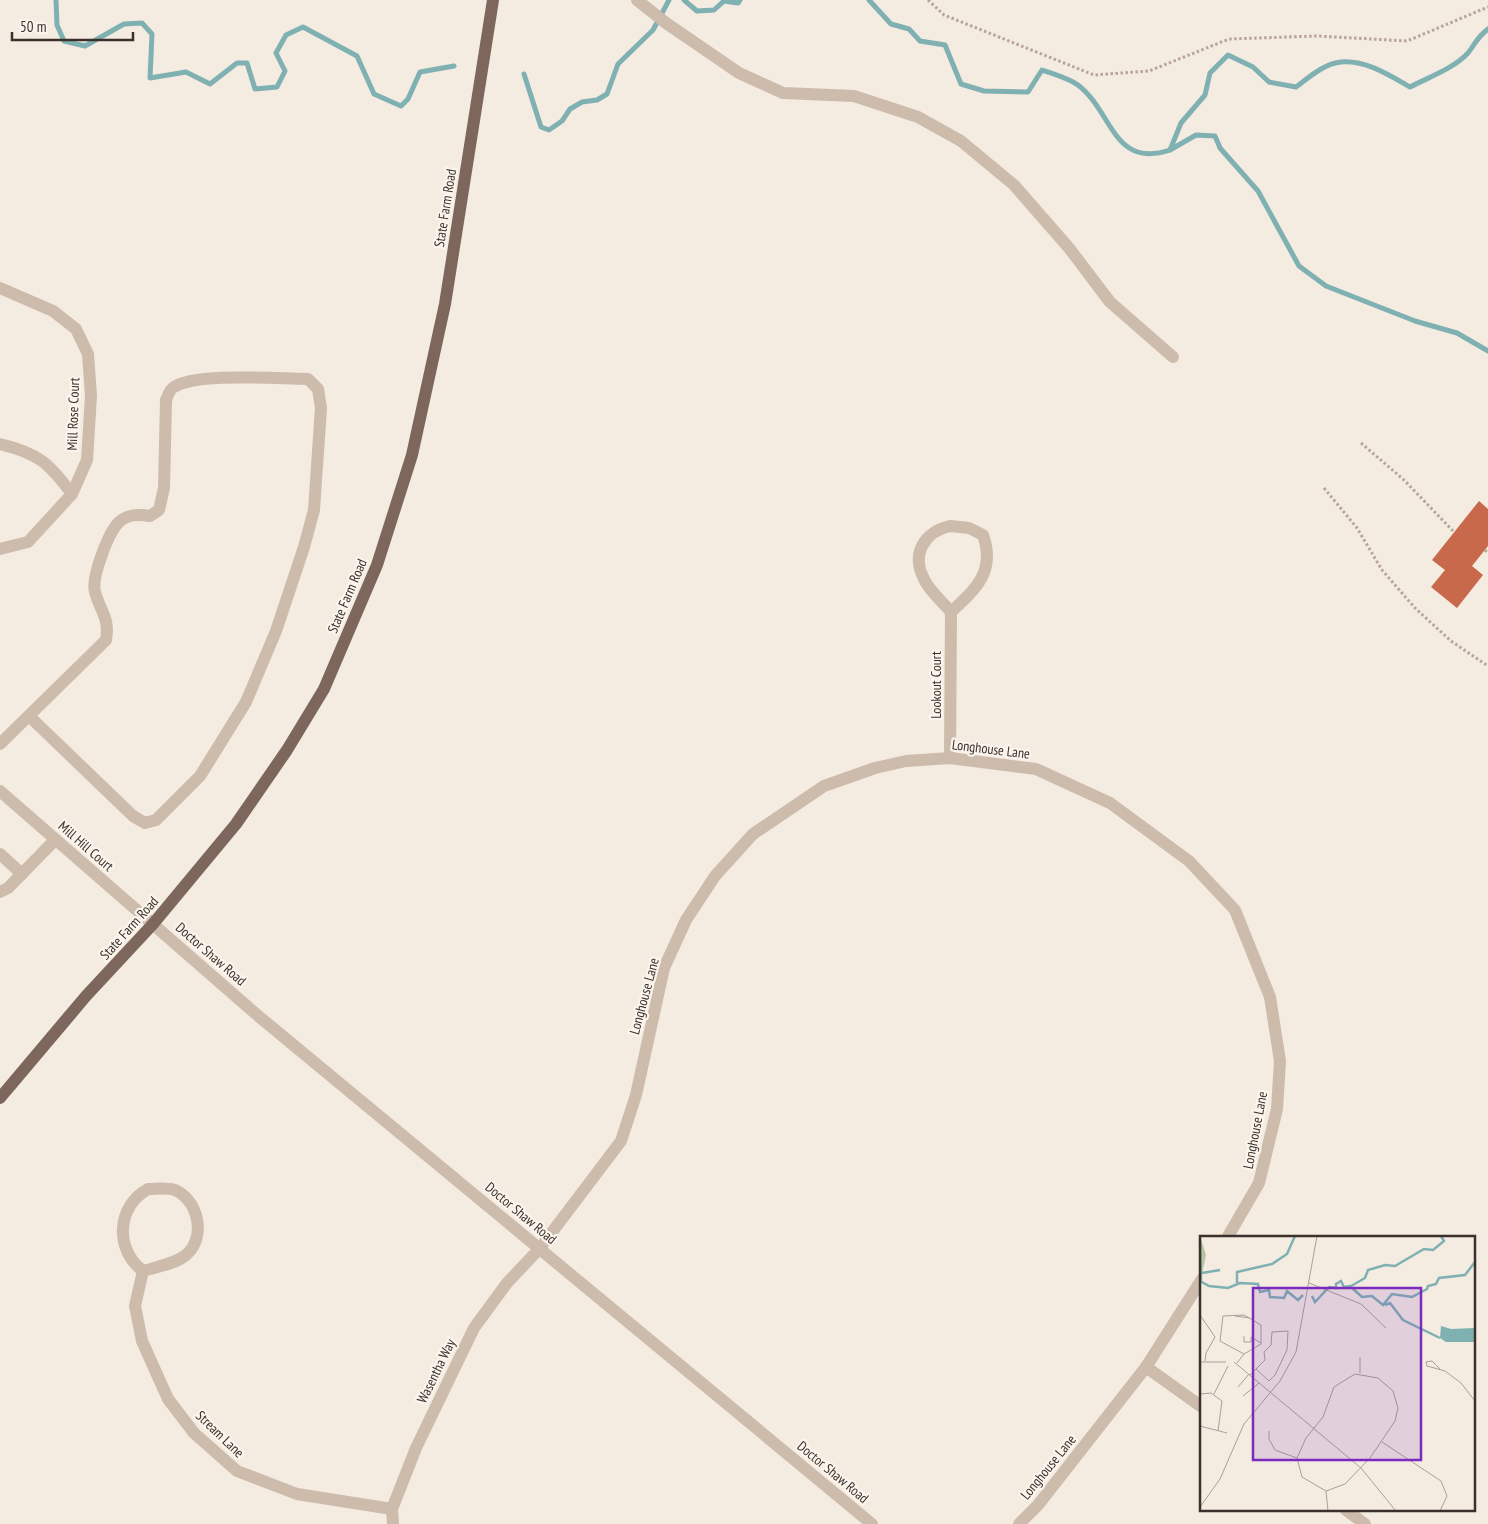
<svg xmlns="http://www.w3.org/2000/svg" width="1488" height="1524" viewBox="0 0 1488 1524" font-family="'PT Sans Narrow',sans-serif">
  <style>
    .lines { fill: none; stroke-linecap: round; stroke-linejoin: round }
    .stream { stroke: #7fb0b2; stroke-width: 5 }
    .building { fill: #c8694b }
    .path { stroke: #b9a596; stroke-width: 3; stroke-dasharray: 2.5 2.5; stroke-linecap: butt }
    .minor { stroke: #cdbbac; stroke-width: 12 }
    .major { stroke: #7d675c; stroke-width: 12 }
    .labels { text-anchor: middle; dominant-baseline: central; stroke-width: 4.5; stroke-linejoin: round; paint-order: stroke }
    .street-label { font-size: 14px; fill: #3b302b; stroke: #fbf5ee }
    .inset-river { fill: none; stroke: #7fb0b2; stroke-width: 2.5 }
    .inset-road { fill: none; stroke: #aaa098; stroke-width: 1 }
    .view { fill: #7b2cbf; fill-opacity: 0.15; stroke: #7b2cbf; stroke-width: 2.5 }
    .inset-edge { fill: none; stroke: #3b302b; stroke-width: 2.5 }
  </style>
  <rect width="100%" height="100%" fill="#f4ebe1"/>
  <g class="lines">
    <g class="stream">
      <polyline points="56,0 57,25 64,41 85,46 124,24 142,23 152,34 150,78 186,72 210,84 237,63 247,63 255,89 277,87 285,71 276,53 286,35 303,27 357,56 374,94 401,106 408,99 420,72 454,66"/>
      <polyline points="684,0 697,11 714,10 724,1 738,3 740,0"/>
      <path d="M 869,0 L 891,24 L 909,29 L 920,41 L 945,45 L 961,84 L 984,91 L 1028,92 L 1042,70 C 1053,74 1068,78 1078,85 C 1113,112 1113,169 1170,150 L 1181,123 L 1205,95 L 1210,73 L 1228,55 L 1253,67 L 1269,82 L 1296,87 C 1308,78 1325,63 1341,62 C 1366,60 1389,75 1410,87 C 1429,77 1453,69 1468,53 C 1476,43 1476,38 1488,29"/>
      <polyline points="524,74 541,127 549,130 562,121 570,109 582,102 597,100 607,94 618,64 653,30 669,0"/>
      <polyline points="1170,150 1196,135 1215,136 1220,148 1258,191 1299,266 1326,286 1415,321 1457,333 1488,351"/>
    </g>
  </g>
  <polygon class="building" points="1479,501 1488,509 1488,546 1472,566 1483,575 1457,608 1431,587 1445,570 1432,560"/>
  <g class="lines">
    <g class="path">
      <polyline points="928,0 944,15 1094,75 1149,71 1229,39 1317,36 1407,41 1488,7"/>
      <polyline points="1361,443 1404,480 1454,532"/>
      <polyline points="1324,488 1357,528 1382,570 1415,608 1451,641 1488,666"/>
      <polyline points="1485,550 1488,553"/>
    </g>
    <g class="minor">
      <polyline points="637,0 666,23 739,73 783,93 854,96 918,117 961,141 1014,185 1069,248 1110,302 1173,357"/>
      <polyline points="0,288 53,311 76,329 88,354 91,396 87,460 72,494 28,542 0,549"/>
      <path d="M 0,444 C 38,453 49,463 72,494"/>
      <path d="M 950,526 L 969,528 L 983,535 C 996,571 976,589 951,612 C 943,602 929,591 924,579 C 911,554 924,532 950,526 Z"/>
      <path d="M 0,744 L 106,640 C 110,618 100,611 95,592 C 91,578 108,534 118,523 C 127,514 138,514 150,516 L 159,510 L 164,488 L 166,400 C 168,395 170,389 174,387 C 197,372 278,379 308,379 L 318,389 L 321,408 L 314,510 L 304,547 L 276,631 L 246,702 L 200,776 L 156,820 L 145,823 L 133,816 L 29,716"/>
      <polyline points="950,758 951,612"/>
      <polyline points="0,791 256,1014 872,1524"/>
      <polyline points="0,854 22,874"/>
      <polyline points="0,892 8,888 55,840"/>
      <path d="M 148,1189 C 156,1189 167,1187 175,1190 C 198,1200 207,1237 186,1255 C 175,1264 156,1267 143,1271 C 114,1249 117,1206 148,1189 Z"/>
      <polyline points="143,1271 135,1306 142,1341 168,1399 194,1433 237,1471 297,1494 392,1509"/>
      <polyline points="1146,1367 1202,1407"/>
      <polyline points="1346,1510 1365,1524"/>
      <polyline points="393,1524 392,1509 416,1448 474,1328 507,1283 540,1248 621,1141 636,1095 664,968 686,920 715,876 753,834 824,786 875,768 906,761 950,758 1036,769 1110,803 1189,861 1235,910 1270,997 1280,1061 1277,1109 1259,1183 1227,1238"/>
      <polyline points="1019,1524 1038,1505 1146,1367 1202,1279"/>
    </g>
    <polyline class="major" points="0,1098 86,996 153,924 236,824 287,750 324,689 377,565 412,455 445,304 493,0"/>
  </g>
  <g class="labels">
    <g class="street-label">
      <text transform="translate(445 208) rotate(-81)">State Farm Road</text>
      <text transform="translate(73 414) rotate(-88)">Mill Rose Court</text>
      <text transform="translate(347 596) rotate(-67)">State Farm Road</text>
      <text transform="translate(936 685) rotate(-90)">Lookout Court</text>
      <text transform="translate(991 749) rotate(7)">Longhouse Lane</text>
      <text transform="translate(86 846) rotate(41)">Mill Hill Court</text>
      <text transform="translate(129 928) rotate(-48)">State Farm Road</text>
      <text transform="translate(211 954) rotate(41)">Doctor Shaw Road</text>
      <text transform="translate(644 996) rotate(-75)">Longhouse Lane</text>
      <text transform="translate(1255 1130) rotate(-79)">Longhouse Lane</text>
      <text transform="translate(521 1213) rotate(40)">Doctor Shaw Road</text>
      <text transform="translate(436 1371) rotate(-64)">Wasentha Way</text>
      <text transform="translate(220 1434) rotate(44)">Stream Lane</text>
      <text transform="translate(1048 1467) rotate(-51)">Longhouse Lane</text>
      <text transform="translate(833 1472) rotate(40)">Doctor Shaw Road</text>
    </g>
  </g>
  <g transform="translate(1200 1236)">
    <rect width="275" height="275" fill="#f4ebe1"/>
    <path d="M 0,0 L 6,19 L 0,48 Z" fill="#b8c4a0"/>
    <path d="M 241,90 L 251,93 L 275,92 L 275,106 L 246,106 L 240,102 Z" fill="#7fb0b2"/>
    <path class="inset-river" d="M 0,5 L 1,45M 2,37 L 20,34M 0,45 L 9,50 L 28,52 L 40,47 L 58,48 L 60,56 L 69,54 L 70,61 L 84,62 L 87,55 L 98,64 L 103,59M 37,47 L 37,36 L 72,28 L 87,18 L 95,0M 151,50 L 165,42 L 168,34 L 185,29 L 195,30 L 224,13 L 233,14 L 244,5 L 241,0M 112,60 L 115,66 L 129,51 L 136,52 L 136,48 L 141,45 L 144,51 L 150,50 L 162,61 L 172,60 L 183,69 L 192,58 L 212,61 L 227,53 L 228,50 L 236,48 L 239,42 L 265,39 L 275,26M 185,69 L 190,67 L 203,84 L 240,102"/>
    <path class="inset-road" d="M 109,47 L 161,68 L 186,92M 0,79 L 15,101 L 6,117 L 5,125M 35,80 L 50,82M 44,100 L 44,106 L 51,106 L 51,101 L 61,107M 0,126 L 26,126M 34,126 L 161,232 L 196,275M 37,127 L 44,118 L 20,105 L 23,80 L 44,79 L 61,89 L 61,108 L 44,118M 240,133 L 232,125 L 226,126 L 227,130 L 245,135 L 261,147 L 275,165M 160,137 L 160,121M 155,138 L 178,142 L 193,155 L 198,172 L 195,185 L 170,222 L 145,248 L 126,255 L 102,241 L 97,222 L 106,202 L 123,181 L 134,151 ZM 50,139 L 65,124 L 64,116 L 71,109 L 72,96 L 88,95 L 87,114 L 75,139 L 69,145 L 56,133M 38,151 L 49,138M 0,158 L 11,157 L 22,165 L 18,195M 14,158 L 28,130M 43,160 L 59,147M 0,190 L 27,197M 69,195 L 69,203 L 75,214 L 97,222M 182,206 L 241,245 L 247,260 L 240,275M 126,255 L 128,275M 0,271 L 20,243 L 44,188 L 80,145 L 96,116 L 117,0"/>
    <path class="view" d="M 53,52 L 221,52 L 221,224 L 53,224 Z"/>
    <rect width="275" height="275" class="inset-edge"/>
  </g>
  <path d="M12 32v8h121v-8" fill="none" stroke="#3b302b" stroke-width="2.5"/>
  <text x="20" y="32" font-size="15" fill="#3b302b" stroke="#fbf5ee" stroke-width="4" paint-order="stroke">50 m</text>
</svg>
